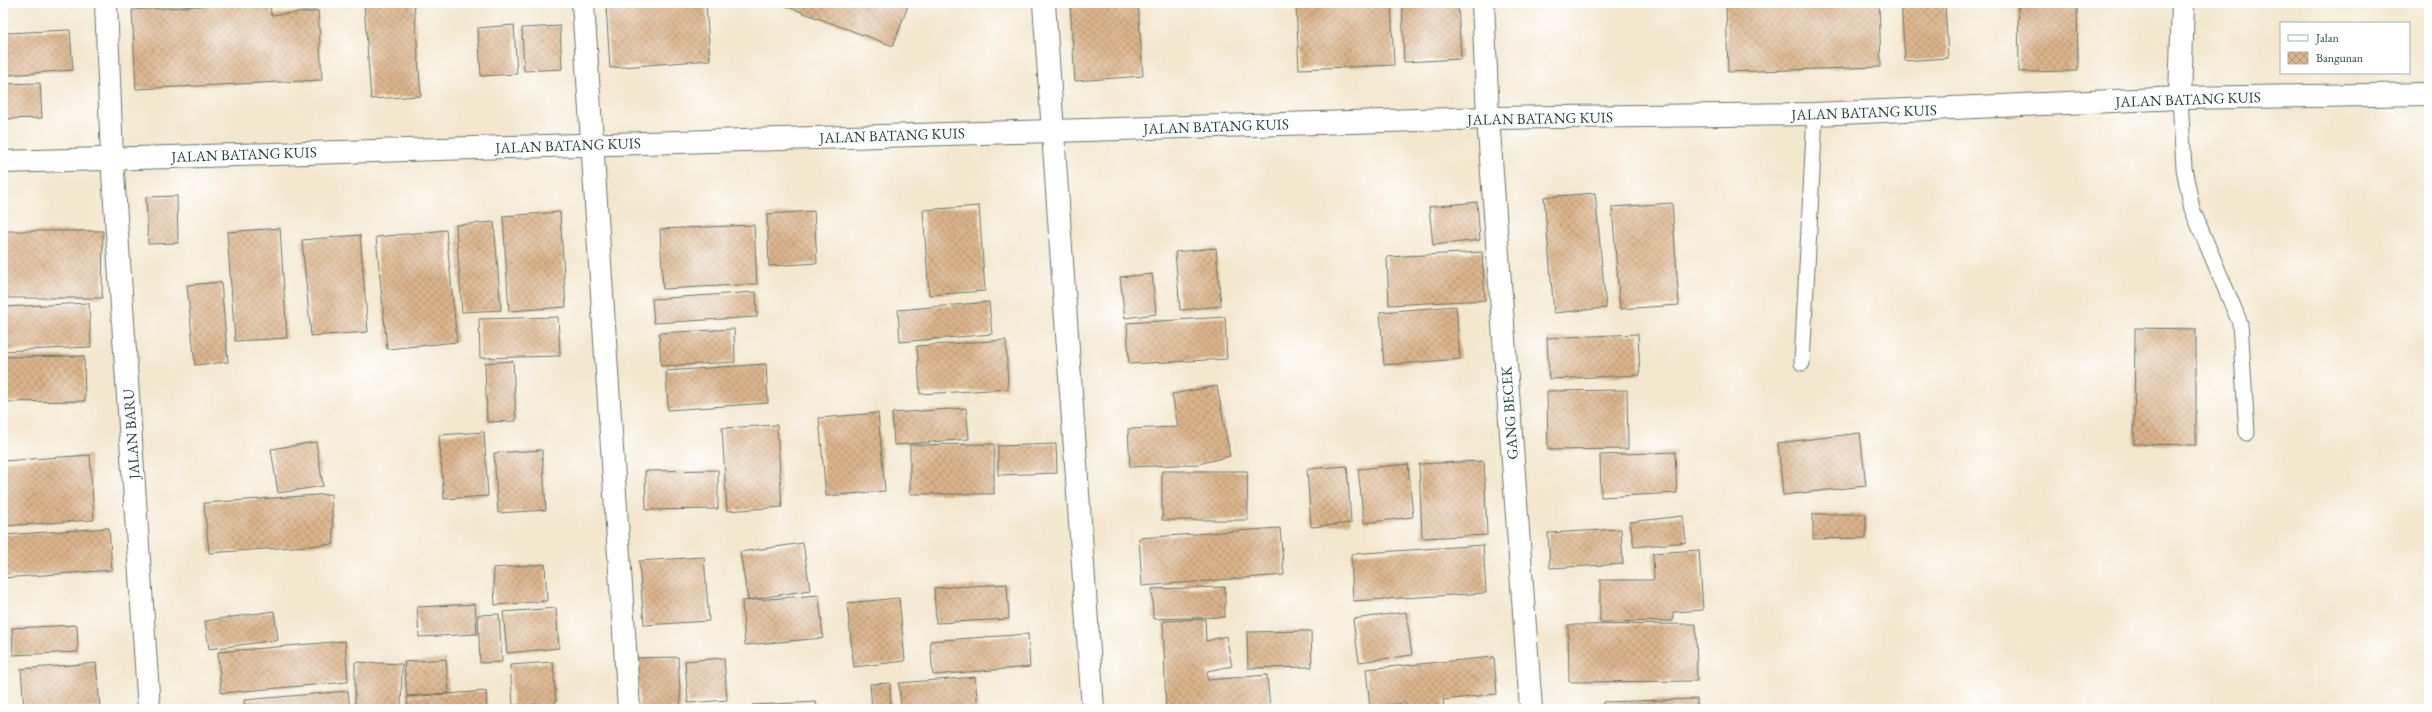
<svg xmlns="http://www.w3.org/2000/svg" width="2432" height="712" viewBox="0 0 2432 712" font-family="'EB Garamond',serif">
  <style>
    .building { fill: url(#building-cross-hatch) }
    .lines { fill: none; stroke-linecap: round; stroke-linejoin: round }
    .lane-casing { stroke: #69786a; stroke-width: 17 }
    .street-casing { stroke: #69786a; stroke-width: 24 }
    .primary-casing { stroke: #69786a; stroke-width: 24 }
    .lane { stroke: #fff; stroke-width: 15 }
    .street { stroke: #fff; stroke-width: 22 }
    .primary { stroke: #fff; stroke-width: 22 }
    .labels { text-anchor: middle; dominant-baseline: central; stroke-width: 3; stroke-linejoin: round; paint-order: stroke }
    .street-label { font-size: 15px; fill: #1f3d34; stroke: #fff }
  </style>
  <defs>
    <pattern id="building-cross-hatch" width="8" height="8" patternUnits="userSpaceOnUse"><rect width="8" height="8" fill="#dcb48b"/><path d="M0 0l8 8M0 8l8-8" fill="none" stroke="#b29472"/></pattern>
  </defs>
  <rect width="100%" height="100%" fill="#fff"/>
  <filter id="ink" filterUnits="userSpaceOnUse"><feTurbulence type="fractalNoise" baseFrequency=".025" numOctaves="2"/><feDisplacementMap in="SourceGraphic" scale="8" xChannelSelector="R" yChannelSelector="G"/><feConvolveMatrix kernelMatrix="1 2 1 2 8 2 1 2 1" color-interpolation-filters="sRGB"/></filter>
  <filter id="wash" filterUnits="userSpaceOnUse"><feTurbulence type="fractalNoise" baseFrequency=".012" numOctaves="4" result="noise"/><feDisplacementMap in="SourceGraphic" scale="16" xChannelSelector="R" yChannelSelector="G"/><feGaussianBlur stdDeviation="0.9" result="paint"/><feColorMatrix in="noise" values="0 0 0 0 0 0 0 0 0 0 0 0 0 0 0 0 0 1.4 0 .05"/><feComposite in="paint" operator="in"/></filter>
  <g filter="url(#wash)">
    <rect width="100%" height="100%" fill="#f3e7ce"/>
    <g id="blocks">
      <g class="building">
        <polygon points="249,3 270,3 271,15 318,11 322,80 136,89 132,10"/>
        <polygon points="364,3 414,3 421,96 371,99"/>
        <polygon points="635,3 706,3 710,60 610,68 606,5"/>
        <polygon points="777,3 909,3 893,46"/>
        <polygon points="1070,3 1138,3 1143,76 1075,81"/>
        <polygon points="1349,3 1391,3 1394,65 1299,69 1296,5"/>
        <polygon points="1402,3 1458,3 1461,59 1404,62"/>
        <polygon points="1726,3 1879,3 1881,67 1728,72"/>
        <polygon points="1901,3 1945,3 1948,58 1905,61"/>
        <polygon points="2018,3 2077,3 2078,71 2019,72"/>
        <polygon points="514,25 517,74 481,76 478,28"/>
        <polygon points="560,26 562,69 524,71 522,28"/>
        <polygon points="70,30 73,70 8,75 6,33"/>
        <polygon points="40,83 42,118 3,119 3,84"/>
        <polygon points="1595,193 1606,308 1554,313 1544,197"/>
        <polygon points="177,196 178,243 148,244 146,197"/>
        <polygon points="1477,202 1480,240 1433,245 1429,207"/>
        <polygon points="1672,203 1679,305 1620,309 1612,207"/>
        <polygon points="979,206 985,291 929,295 923,210"/>
        <polygon points="814,211 817,263 769,266 767,214"/>
        <polygon points="560,212 566,307 509,311 503,216"/>
        <polygon points="494,222 501,310 462,312 456,225"/>
        <polygon points="754,225 757,284 663,289 660,229"/>
        <polygon points="280,228 287,338 235,341 227,232"/>
        <polygon points="446,230 457,342 387,349 376,237"/>
        <polygon points="3,231 103,231 102,298 3,298"/>
        <polygon points="360,235 368,332 311,336 302,240"/>
        <polygon points="1216,248 1221,306 1180,310 1175,252"/>
        <polygon points="1482,252 1485,300 1389,305 1387,257"/>
        <polygon points="1152,274 1156,314 1125,318 1120,277"/>
        <polygon points="221,282 228,362 195,365 187,285"/>
        <polygon points="756,292 757,317 654,323 652,299"/>
        <polygon points="989,302 992,334 900,342 898,310"/>
        <polygon points="89,303 91,347 3,351 3,307"/>
        <polygon points="1456,306 1460,359 1384,365 1380,312"/>
        <polygon points="558,317 560,356 480,358 479,319"/>
        <polygon points="1225,317 1227,359 1129,364 1127,323"/>
        <polygon points="2135,328 2196,329 2196,445 2134,444"/>
        <polygon points="734,329 735,362 661,366 659,333"/>
        <polygon points="1638,334 1640,375 1549,379 1547,338"/>
        <polygon points="1006,340 1008,389 920,394 917,346"/>
        <polygon points="84,356 85,401 3,402 3,357"/>
        <polygon points="513,361 516,421 487,422 485,363"/>
        <polygon points="766,364 768,403 668,410 666,371"/>
        <polygon points="1217,386 1230,456 1198,464 1130,467 1128,429 1178,427 1172,394"/>
        <polygon points="1627,390 1628,449 1548,450 1547,391"/>
        <polygon points="966,408 969,439 894,445 892,413"/>
        <polygon points="878,413 885,491 826,496 819,418"/>
        <polygon points="777,425 782,507 727,511 722,428"/>
        <polygon points="484,432 488,496 444,499 439,435"/>
        <polygon points="1860,433 1866,486 1783,495 1778,443"/>
        <polygon points="316,442 323,486 278,493 271,449"/>
        <polygon points="994,444 994,494 910,494 910,445"/>
        <polygon points="1056,444 1057,473 998,475 998,446"/>
        <polygon points="542,450 546,510 498,513 494,453"/>
        <polygon points="1675,452 1677,493 1601,497 1600,455"/>
        <polygon points="90,455 94,520 3,526 3,461"/>
        <polygon points="1484,461 1487,535 1422,538 1419,464"/>
        <polygon points="1408,464 1413,517 1364,523 1358,469"/>
        <polygon points="1347,466 1351,523 1311,527 1307,469"/>
        <polygon points="718,470 718,509 646,510 645,471"/>
        <polygon points="1162,471 1247,471 1248,520 1162,520"/>
        <polygon points="331,494 334,544 209,553 204,503"/>
        <polygon points="1813,514 1866,514 1866,538 1813,539"/>
        <polygon points="1683,516 1686,542 1634,547 1630,522"/>
        <polygon points="109,528 112,570 3,578 3,535"/>
        <polygon points="1280,528 1284,575 1142,586 1139,538"/>
        <polygon points="1621,529 1623,564 1550,568 1548,533"/>
        <polygon points="803,543 810,590 748,600 740,552"/>
        <polygon points="1483,545 1486,593 1353,601 1351,554"/>
        <polygon points="1699,550 1703,610 1673,612 1673,621 1600,622 1600,580 1654,580 1653,553"/>
        <polygon points="704,557 709,621 644,625 639,561"/>
        <polygon points="545,564 547,601 495,605 493,568"/>
        <polygon points="1007,584 1009,619 936,623 934,588"/>
        <polygon points="1225,587 1225,617 1153,619 1152,589"/>
        <polygon points="819,595 823,638 745,645 742,601"/>
        <polygon points="899,598 905,661 854,667 847,603"/>
        <polygon points="475,604 477,634 419,637 417,607"/>
        <polygon points="556,608 559,648 507,653 503,612"/>
        <polygon points="274,611 278,640 209,649 205,621"/>
        <polygon points="1406,612 1412,655 1359,662 1353,619"/>
        <polygon points="499,614 502,662 480,663 478,615"/>
        <polygon points="1205,619 1206,641 1226,636 1232,666 1207,671 1208,680 1267,675 1270,709 1166,709 1163,621"/>
        <polygon points="1696,624 1697,681 1569,682 1568,625"/>
        <polygon points="77,625 78,652 13,655 12,628"/>
        <polygon points="1311,631 1312,667 1248,668 1247,632"/>
        <polygon points="1028,634 1030,667 933,675 930,641"/>
        <polygon points="345,641 348,682 221,693 218,652"/>
        <polygon points="678,657 681,709 640,709 637,658"/>
        <polygon points="1494,657 1497,694 1443,700 1444,709 1405,709 1405,703 1370,707 1366,669"/>
        <polygon points="724,658 727,700 688,703 685,661"/>
        <polygon points="446,659 449,693 407,696 404,662"/>
        <polygon points="355,662 402,664 401,709 355,709"/>
        <polygon points="553,662 556,703 513,705 510,665"/>
        <polygon points="96,663 100,707 24,709 21,669"/>
        <polygon points="975,677 978,709 901,709 899,683"/>
        <polygon points="890,683 891,709 872,709 870,684"/>
        <polygon points="348,691 350,709 245,709 244,700"/>
        <polygon points="486,691 487,709 408,709 407,697"/>
        <polygon points="1697,699 1697,709 1603,709 1603,702"/>
        <polygon points="816,702 817,709 752,709 752,705"/>
      </g>
    </g>
  </g>
  <g filter="url(#ink)">
    <use href="#blocks" fill-opacity="0" stroke="#69786a" stroke-width="1"/>
    <g class="lines">
      <g class="lane-casing">
        <g id="lane">
          <polyline points="2180,98 2184,168 2192,209 2240,323 2247,433"/>
          <polyline points="1802,363 1815,114"/>
        </g>
      </g>
      <g class="street-casing">
        <g id="street">
          <polyline points="106,3 112,158 149,709"/>
          <polyline points="583,3 629,709"/>
          <polyline points="1044,3 1093,709"/>
          <polyline points="1483,3 1488,118 1531,709"/>
          <polyline points="2180,98 2183,3"/>
        </g>
      </g>
      <g class="primary-casing">
        <polyline id="primary" points="3,162 1488,118 1815,114 2180,98 2429,94"/>
      </g>
      <use href="#lane" class="lane"/>
      <use href="#street" class="street"/>
      <use href="#primary" class="primary"/>
    </g>
  </g>
  <g class="labels">
    <g class="street-label">
      <text transform="translate(2188 99) rotate(-2)">JALAN BATANG KUIS</text>
      <text transform="translate(1864 112) rotate(-2)">JALAN BATANG KUIS</text>
      <text transform="translate(1540 118) rotate(-1)">JALAN BATANG KUIS</text>
      <text transform="translate(1216 126) rotate(-2)">JALAN BATANG KUIS</text>
      <text transform="translate(892 135) rotate(-2)">JALAN BATANG KUIS</text>
      <text transform="translate(568 145) rotate(-2)">JALAN BATANG KUIS</text>
      <text transform="translate(244 154) rotate(-2)">JALAN BATANG KUIS</text>
      <text transform="translate(1509 413) rotate(-94)">GANG BECEK</text>
      <text transform="translate(131 434) rotate(-94)">JALAN BARU</text>
    </g>
  </g>
  <rect width="2432" height="712" fill="none" stroke="#fff" stroke-width="16"/>
  <rect x="2280" y="22" width="130" height="52" fill="#ffffff" stroke="#a5b1ae"/>
  <rect x="2288" y="35" width="20" height="6" fill="#ffffff" stroke="#a5b1ae"/>
  <text x="2316" y="42" font-size="12" fill="#1f3d34">Jalan</text>
  <rect x="2288" y="52" width="20" height="12" fill="url(#building-cross-hatch)" stroke="#a5b1ae"/>
  <text x="2316" y="62" font-size="12" fill="#1f3d34">Bangunan</text>
</svg>
